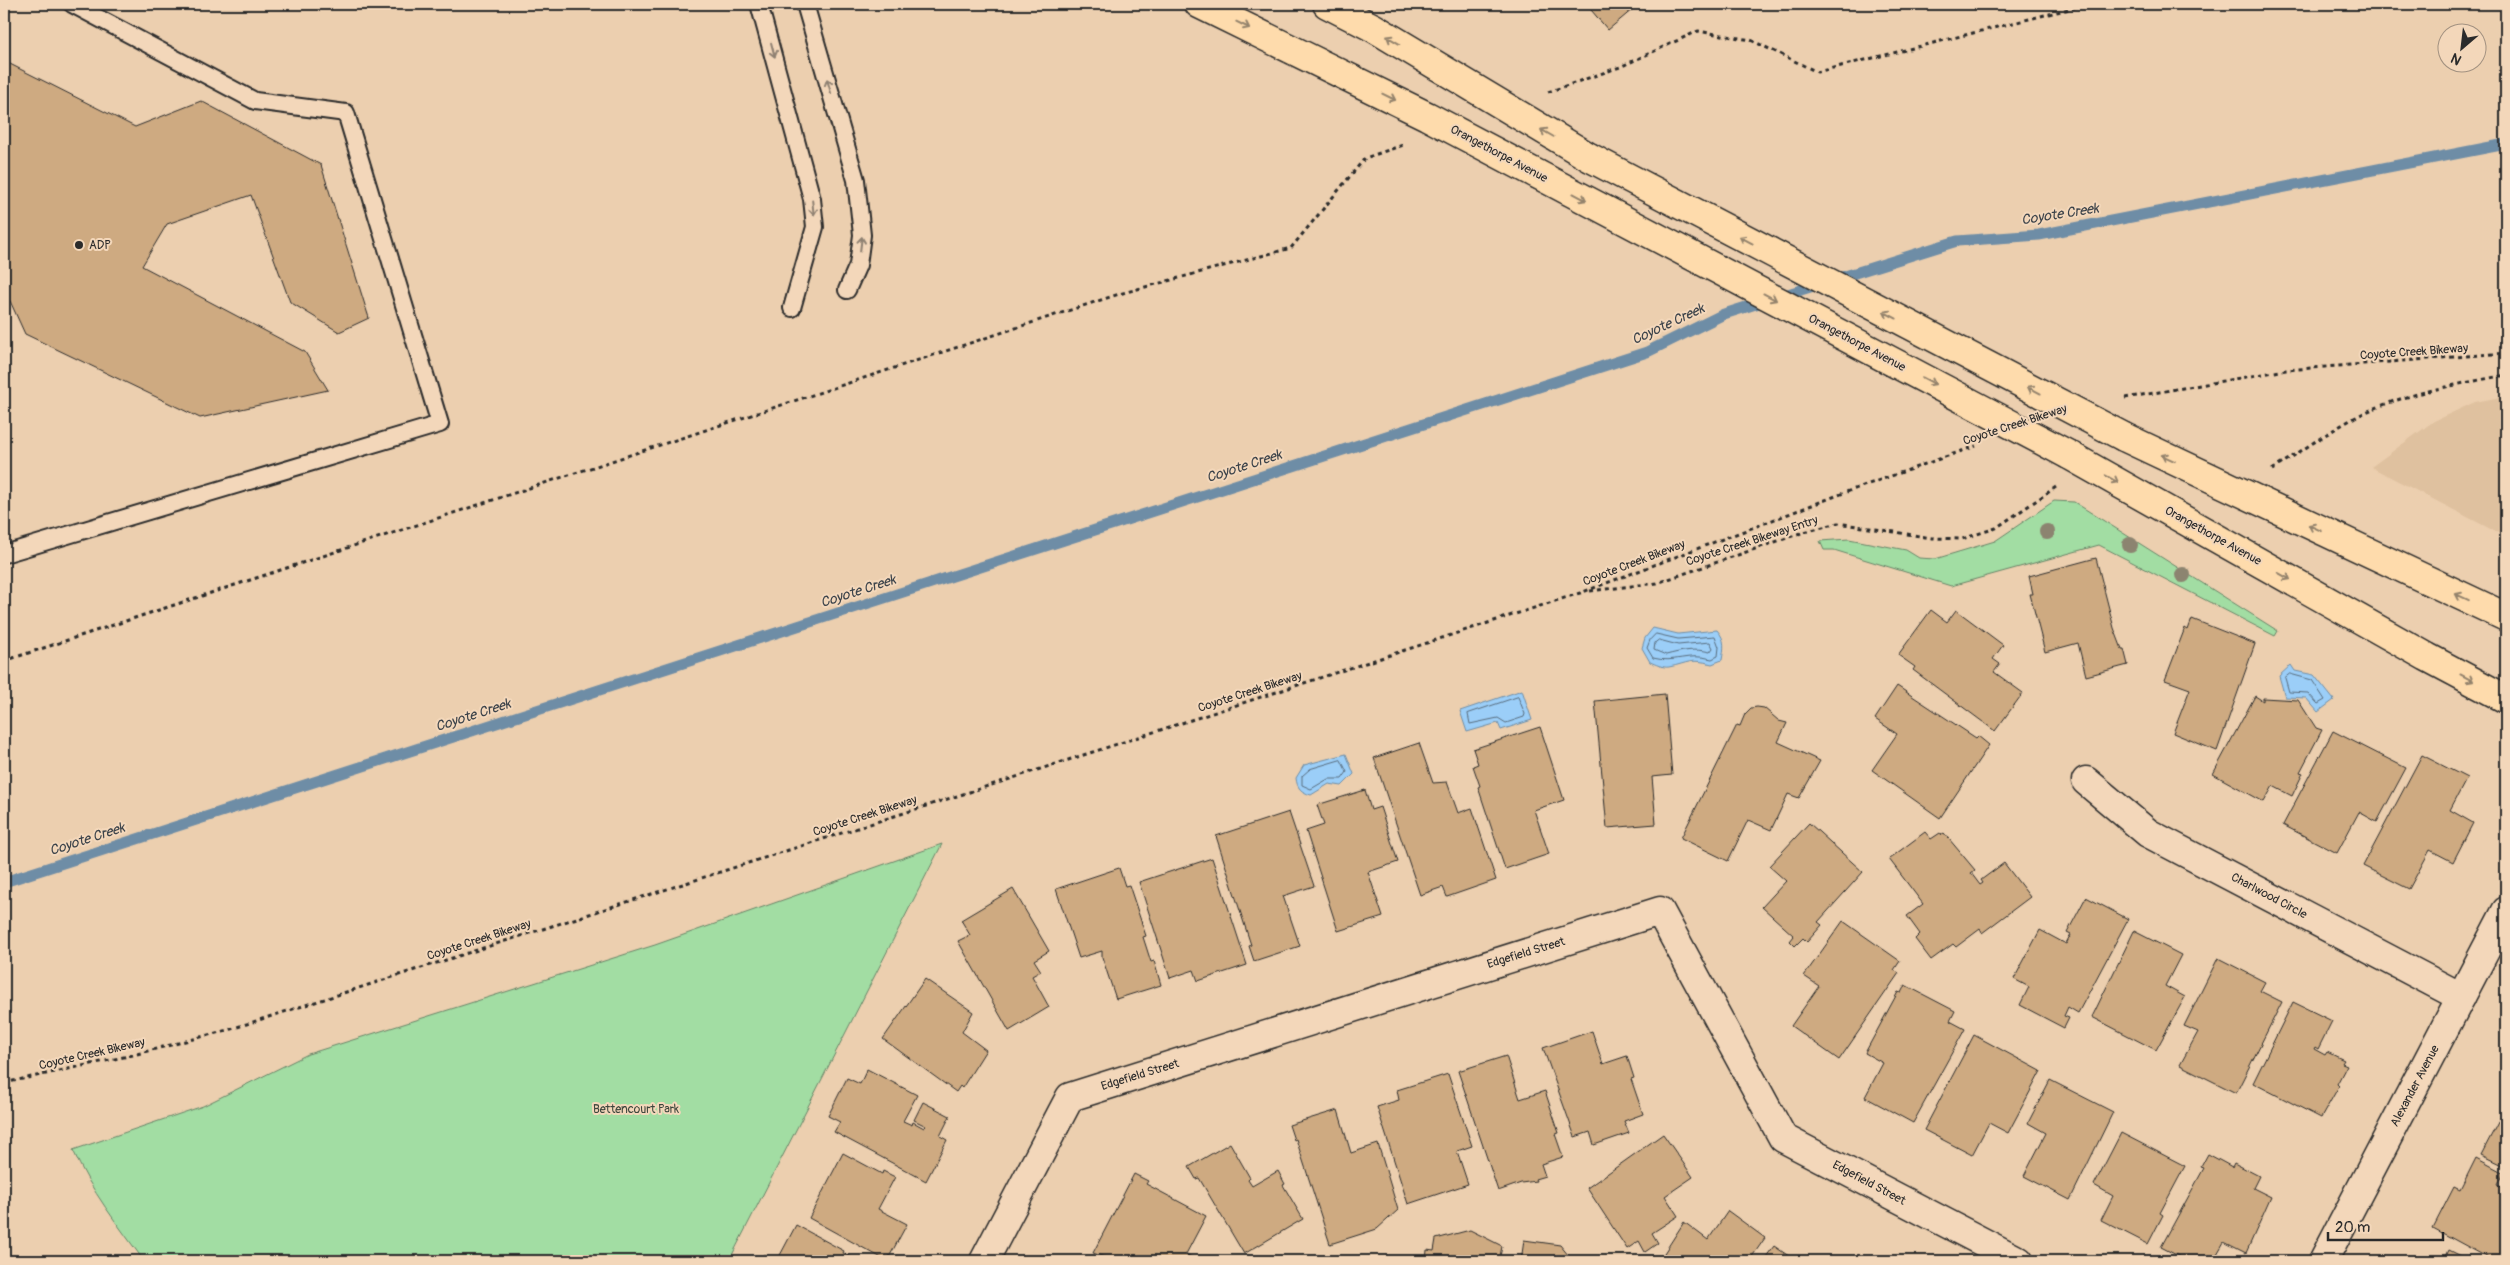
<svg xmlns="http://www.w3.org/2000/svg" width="2510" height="1265" viewBox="0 0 2510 1265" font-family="Pangolin,sans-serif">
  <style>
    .built { fill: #dfc19f }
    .green { fill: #a2dda3; stroke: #668467 }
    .water { fill: #9bcef8; stroke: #6e8da6 }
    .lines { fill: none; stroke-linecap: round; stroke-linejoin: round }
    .shore { stroke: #586c7d; stroke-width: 1 }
    .stream { stroke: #6e8da6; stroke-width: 11 }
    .building { fill: #ceaa81; stroke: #2b2b2b }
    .service-casing { stroke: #2b2b2b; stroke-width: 20 }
    .minor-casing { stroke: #2b2b2b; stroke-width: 31 }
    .primary-casing { stroke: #2b2b2b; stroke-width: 31 }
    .path { stroke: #2b2b2b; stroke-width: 3; stroke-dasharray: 4 4; stroke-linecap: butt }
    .service { stroke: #f3d7ba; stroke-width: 16 }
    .minor { stroke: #f3d7ba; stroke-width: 28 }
    .primary { stroke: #fedbac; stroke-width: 28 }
    .primary-bridge-casing { stroke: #2b2b2b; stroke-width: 31; stroke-linecap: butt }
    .primary-bridge { stroke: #fedbac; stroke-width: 28 }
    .tree { fill: #8c8470 }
    .oneway { stroke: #94836c }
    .oneway2 { stroke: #8f8172 }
    .poi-dot { fill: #2b2b2b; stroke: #f3d7ba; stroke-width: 2 }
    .labels { text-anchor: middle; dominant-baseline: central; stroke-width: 4; stroke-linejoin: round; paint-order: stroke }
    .street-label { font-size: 12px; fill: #2b2b2b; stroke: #f3d7ba }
    .poi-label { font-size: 12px; fill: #2b2b2b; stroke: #f3d7ba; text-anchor: start }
    .park-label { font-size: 12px; fill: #3d463d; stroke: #f3d7ba }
    .water-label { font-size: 14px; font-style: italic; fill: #3c434a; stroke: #f3d7ba }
  </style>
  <rect width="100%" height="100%" fill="#eccfaf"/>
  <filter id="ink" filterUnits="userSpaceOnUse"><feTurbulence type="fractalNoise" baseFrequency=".02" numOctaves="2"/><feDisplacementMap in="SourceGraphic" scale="10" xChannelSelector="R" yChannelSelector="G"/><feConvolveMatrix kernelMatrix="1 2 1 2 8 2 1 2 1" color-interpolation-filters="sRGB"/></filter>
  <g filter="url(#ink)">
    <polygon class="built" points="2506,396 2506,537 2371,467 2434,421 2475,402"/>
    <g class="green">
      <polygon points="2054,501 2074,502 2278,631 2275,636 2099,545 1951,586 1834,550 1824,550 1820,541 1849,539 1906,550 1919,558 1935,559 1995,541"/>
      <path d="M 942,844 L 729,1261 L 144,1261 C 119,1226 90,1190 73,1150 L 203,1106 L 308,1054 L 655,945 Z"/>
    </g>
    <g class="water">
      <path d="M 1653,628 L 1678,634 L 1717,630 C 1726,640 1724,648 1722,660 L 1712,664 C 1690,658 1689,663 1669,667 C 1663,668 1655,664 1650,662 L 1642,648 L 1645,638 Z"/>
      <polygon points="2291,665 2295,671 2314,675 2334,700 2318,712 2306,698 2285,697 2279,676"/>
      <polygon points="1522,690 1532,720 1501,730 1498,723 1467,732 1460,711"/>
      <path d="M 1346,754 L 1354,774 L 1342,786 L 1329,784 L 1311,795 C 1301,792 1297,788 1296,778 L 1304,765 Z"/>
    </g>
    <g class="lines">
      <g class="shore">
        <path d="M 1656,634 L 1678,639 L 1715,636 L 1719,647 L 1718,656 L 1712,659 C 1687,652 1675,664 1653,658 L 1647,648 L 1650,640 Z"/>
        <path d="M 1659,640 L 1678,645 L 1710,642 L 1713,648 L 1710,652 C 1694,648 1682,651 1666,655 L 1654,650 L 1655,643 Z"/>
        <polygon points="2290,674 2312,680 2325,700 2318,704 2308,693 2289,692 2285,678"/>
        <polygon points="1518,697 1525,714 1524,717 1506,723 1498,718 1470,724 1468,714"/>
        <polygon points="1341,760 1347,772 1342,779 1328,779 1311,789 1302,785 1302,776 1310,769"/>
      </g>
      <polyline class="stream" points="4,882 1647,352 1724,314 1957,241 2039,235 2506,144"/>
    </g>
    <g class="building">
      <polygon points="1586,4 1639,4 1608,30"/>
      <polygon points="4,61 135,127 201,101 321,165 369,318 339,332 290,302 251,195 167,224 142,266 305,352 328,390 200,418 25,334 10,301 4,299"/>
      <polygon points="2096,558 2114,628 2122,649 2124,649 2128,665 2086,676 2078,643 2045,652 2030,594 2033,594 2029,576"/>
      <polygon points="1931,610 1947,622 1956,610 2003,645 1993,659 2000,664 1994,672 2023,693 1995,731 1913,670 1915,667 1898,655"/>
      <polygon points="2192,619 2255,644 2217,751 2173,733 2190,689 2165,680 2185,628 2188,630"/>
      <polygon points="1897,686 1976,738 1978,736 1989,745 1940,818 1872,770 1897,734 1875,719"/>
      <polygon points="1665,694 1672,775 1652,777 1656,824 1607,828 1595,701"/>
      <polygon points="2255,696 2263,701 2263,698 2298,700 2316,728 2322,730 2300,772 2303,773 2292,796 2273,786 2264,802 2213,774"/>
      <polygon points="1757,707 1764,708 1779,721 1787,723 1778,742 1820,761 1799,798 1788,794 1771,830 1748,820 1728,861 1681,838 1737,725 1740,726 1745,714 1751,708"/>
      <polygon points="1540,727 1564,800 1534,810 1549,854 1505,869 1478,787 1480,786 1473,766 1478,764 1473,749"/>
      <polygon points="2333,731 2406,768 2377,822 2359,812 2337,853 2283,825"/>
      <polygon points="1419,743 1433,783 1447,782 1458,813 1472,808 1496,880 1447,897 1443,887 1420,895 1374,758"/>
      <polygon points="2422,755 2467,778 2450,810 2473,823 2453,862 2430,850 2409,889 2363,866"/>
      <polygon points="1365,790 1371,810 1380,807 1398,862 1368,872 1383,917 1338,931 1306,831 1324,825 1317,805"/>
      <polygon points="1289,812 1314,886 1283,896 1300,946 1254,961 1249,946 1251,945 1216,836"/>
      <polygon points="1809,823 1863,872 1818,922 1822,925 1807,942 1803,938 1795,946 1790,941 1794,936 1762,907 1786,881 1769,866"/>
      <polygon points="1925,832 1931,839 1940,833 1941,835 1944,833 1975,870 1971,873 1980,885 1983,883 1981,880 2004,863 2030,897 1982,933 1980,929 1956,947 1953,944 1931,960 1915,939 1920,934 1907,916 1923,904 1889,859"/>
      <polygon points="1212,858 1247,965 1198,981 1194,970 1170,978 1139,882"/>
      <polygon points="1119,868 1125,886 1129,885 1146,936 1143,937 1151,962 1154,961 1161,985 1116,999 1102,957 1102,951 1079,958 1056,889"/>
      <polygon points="1013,889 1049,951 1034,960 1041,971 1032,976 1049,1007 1009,1031 958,941 970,935 961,920"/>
      <polygon points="2086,897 2128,919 2078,1013 2068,1007 2064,1016 2069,1018 2064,1028 2020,1005 2029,987 2014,979 2040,930 2066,944 2071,935 2067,933"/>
      <polygon points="1843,921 1900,961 1894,970 1899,973 1839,1060 1791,1026 1819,986 1804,976"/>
      <polygon points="2134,931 2181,955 2165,986 2185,997 2156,1050 2092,1017"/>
      <polygon points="2218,958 2265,982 2260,991 2282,1002 2236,1093 2180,1065 2198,1032 2184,1026"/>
      <polygon points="925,979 973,1012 962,1032 986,1050 962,1088 960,1086 956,1092 883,1039"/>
      <polygon points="1905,985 1955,1011 1950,1021 1965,1029 1913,1123 1865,1097 1883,1063 1865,1053 1898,992 1901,993"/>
      <polygon points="2293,1002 2332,1021 2318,1049 2315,1047 2314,1049 2325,1055 2327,1052 2344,1060 2342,1063 2347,1065 2337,1084 2339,1086 2321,1118 2253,1083"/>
      <polygon points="1592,1031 1603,1064 1627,1056 1634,1078 1631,1079 1643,1114 1624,1121 1629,1133 1594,1145 1590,1132 1575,1137 1543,1048"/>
      <polygon points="1974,1035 2041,1071 2008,1133 1989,1123 1972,1155 1924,1130"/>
      <polygon points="1506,1056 1520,1099 1545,1091 1559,1133 1555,1134 1563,1157 1541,1164 1545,1176 1535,1179 1536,1181 1521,1183 1498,1191 1458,1071"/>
      <polygon points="867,1069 917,1095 903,1121 912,1125 913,1122 924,1128 926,1126 914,1120 923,1102 950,1116 940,1136 947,1140 926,1181 834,1132 840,1122 828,1116 847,1078 860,1084"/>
      <polygon points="1448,1074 1472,1146 1457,1151 1468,1184 1408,1204 1377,1107 1399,1100 1397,1090"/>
      <polygon points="2050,1080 2113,1112 2070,1200 2024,1176 2046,1133 2028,1123"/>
      <polygon points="2506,1107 2506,1167 2481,1155"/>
      <polygon points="1338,1110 1351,1153 1378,1144 1398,1210 1377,1229 1330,1244 1296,1139 1294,1140 1289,1125"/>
      <polygon points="2121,1133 2185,1166 2160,1213 2163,1215 2148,1244 2101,1220 2113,1196 2094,1185"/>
      <polygon points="1663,1134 1693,1177 1665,1196 1678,1216 1652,1233 1658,1243 1645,1252 1639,1241 1627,1249 1587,1188"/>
      <polygon points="1230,1143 1250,1178 1248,1180 1252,1186 1278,1171 1285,1184 1283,1185 1303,1219 1244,1254 1199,1178 1196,1179 1189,1167"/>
      <polygon points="843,1153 882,1174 883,1171 895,1177 878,1209 907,1224 887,1261 809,1218"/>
      <polygon points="2208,1154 2232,1167 2234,1163 2259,1176 2253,1188 2271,1197 2246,1253 2224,1242 2213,1261 2188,1261 2161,1247 2204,1168 2201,1167"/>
      <polygon points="2476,1158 2504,1173 2498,1185 2504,1188 2506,1186 2506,1261 2494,1261 2433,1228 2454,1187 2460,1190"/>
      <polygon points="1134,1174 1148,1181 1146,1184 1206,1216 1186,1254 1199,1261 1116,1261 1093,1253"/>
      <polygon points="1728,1211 1765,1238 1749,1261 1659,1261 1684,1222 1708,1240"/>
      <polygon points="796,1225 844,1251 843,1253 859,1261 761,1261 764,1254 777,1261"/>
      <polygon points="1470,1230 1502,1246 1500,1257 1505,1258 1505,1261 1426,1261 1427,1250 1434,1251 1436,1239"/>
      <polygon points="1524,1240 1560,1245 1573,1261 1521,1261"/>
      <polygon points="1774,1246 1796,1261 1763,1261"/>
      <polygon points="2449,1250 2471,1261 2444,1261"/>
    </g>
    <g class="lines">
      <g class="service-casing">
        <g id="service">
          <polyline points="759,4 812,199 815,227 792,308"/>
          <polyline points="805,4 856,180 862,235 858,265 847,290"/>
          <polyline points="4,554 440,424 346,113 255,101 72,4"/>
        </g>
      </g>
      <g class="minor-casing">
        <g id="minor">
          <polyline points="2086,781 2148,833 2461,997"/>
          <polyline points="984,1261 1070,1097 1660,911 1783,1138 2019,1261"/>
          <polyline points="2323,1261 2506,911"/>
        </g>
      </g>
      <g class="primary-casing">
        <g id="primary">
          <polyline points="1199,4 1427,116 1537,174"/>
          <polyline points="1327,4 1374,28 1589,157"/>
          <polyline points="2124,437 2506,617"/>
          <polyline points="2069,455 2427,657 2506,699"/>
        </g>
      </g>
      <g class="path">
        <polyline points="1548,92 1620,67 1698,31 1751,40 1817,72 2089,4"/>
        <polyline points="2125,398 2286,370 2506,353"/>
        <path d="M 2272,470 C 2305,449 2338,424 2373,409 C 2413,392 2464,383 2506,375"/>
        <polyline points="1590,591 1657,583 1804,532 1838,523 1932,538 1962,539 1996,528 2056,487"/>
        <polyline points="4,661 1119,294 1291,248 1365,158 1406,144"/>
        <polyline points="4,1083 133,1055 231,1029 1010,779 1583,592 1849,491 1976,446"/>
      </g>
      <use href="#service" class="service"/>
      <use href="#minor" class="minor"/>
      <use href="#primary" class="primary"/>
      <g class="primary-bridge-casing">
        <g id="primary-bridge">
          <polyline points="1589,157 2124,437"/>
          <polyline points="1537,174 2069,455"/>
        </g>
      </g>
      <use href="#primary-bridge" class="primary-bridge"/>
    </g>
    <g class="tree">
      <circle cx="2047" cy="532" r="8"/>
      <circle cx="2130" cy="545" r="8"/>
      <circle cx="2183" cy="575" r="8"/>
    </g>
    <defs><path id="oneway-shaft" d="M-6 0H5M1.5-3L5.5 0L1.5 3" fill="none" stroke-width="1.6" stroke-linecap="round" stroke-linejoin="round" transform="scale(1.25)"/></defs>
    <g class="oneway">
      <use href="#oneway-shaft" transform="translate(1243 25) rotate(26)"/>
      <use href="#oneway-shaft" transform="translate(1393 40) rotate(-149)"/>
      <use href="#oneway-shaft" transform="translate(1389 97) rotate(26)"/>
      <use href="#oneway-shaft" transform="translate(1547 133) rotate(-150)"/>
      <use href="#oneway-shaft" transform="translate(1580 197) rotate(28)"/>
      <use href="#oneway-shaft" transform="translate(1746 240) rotate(-152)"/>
      <use href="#oneway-shaft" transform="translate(1770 297) rotate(28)"/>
      <use href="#oneway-shaft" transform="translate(1890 315) rotate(-152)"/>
      <use href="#oneway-shaft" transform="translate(1929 381) rotate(28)"/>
      <use href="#oneway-shaft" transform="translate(2034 390) rotate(-152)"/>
      <use href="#oneway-shaft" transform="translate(2168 458) rotate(-155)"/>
      <use href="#oneway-shaft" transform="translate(2112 479) rotate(29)"/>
      <use href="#oneway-shaft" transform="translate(2315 528) rotate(-155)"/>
      <use href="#oneway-shaft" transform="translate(2284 576) rotate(29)"/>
      <use href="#oneway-shaft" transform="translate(2462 597) rotate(-155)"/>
      <use href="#oneway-shaft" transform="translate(2467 678) rotate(28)"/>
    </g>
    <g class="oneway2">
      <use href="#oneway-shaft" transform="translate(773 50) rotate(75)"/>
      <use href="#oneway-shaft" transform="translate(829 86) rotate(-106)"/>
      <use href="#oneway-shaft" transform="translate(813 208) rotate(84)"/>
      <use href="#oneway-shaft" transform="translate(861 244) rotate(-83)"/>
    </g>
  </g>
  <circle class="poi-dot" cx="79" cy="245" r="5"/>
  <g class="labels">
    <g class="street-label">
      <text transform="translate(1499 154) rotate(28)">Orangethorpe Avenue</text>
      <text transform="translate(1857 343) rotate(28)">Orangethorpe Avenue</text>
      <text transform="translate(2414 352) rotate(-4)">Coyote Creek Bikeway</text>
      <text transform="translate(2015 425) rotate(-18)">Coyote Creek Bikeway</text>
      <text transform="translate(2213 536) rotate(29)">Orangethorpe Avenue</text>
      <text transform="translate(1752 541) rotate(-18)">Coyote Creek Bikeway Entry</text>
      <text transform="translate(1634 563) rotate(-21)">Coyote Creek Bikeway</text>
      <text transform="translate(1250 692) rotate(-18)">Coyote Creek Bikeway</text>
      <text transform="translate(865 816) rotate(-18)">Coyote Creek Bikeway</text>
      <text transform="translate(2269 896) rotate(28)">Charlwood Circle</text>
      <text transform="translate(479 940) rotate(-18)">Coyote Creek Bikeway</text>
      <text transform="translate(1526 953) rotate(-17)">Edgefield Street</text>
      <text transform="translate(92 1054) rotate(-13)">Coyote Creek Bikeway</text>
      <text transform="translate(1140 1075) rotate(-17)">Edgefield Street</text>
      <text transform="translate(2415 1086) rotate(-62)">Alexander Avenue</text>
      <text transform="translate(1869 1183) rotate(28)">Edgefield Street</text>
    </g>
    <g class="poi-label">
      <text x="89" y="245">ADP</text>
    </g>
    <g class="park-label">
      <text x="636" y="1109">Bettencourt Park</text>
    </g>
    <g class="water-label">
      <text transform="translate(2060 214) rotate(-9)">Coyote Creek</text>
      <text transform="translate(1668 324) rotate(-25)">Coyote Creek</text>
      <text transform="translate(1244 466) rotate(-18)">Coyote Creek</text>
      <text transform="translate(858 591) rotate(-18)">Coyote Creek</text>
      <text transform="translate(473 715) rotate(-18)">Coyote Creek</text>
      <text transform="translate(87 839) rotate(-18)">Coyote Creek</text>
    </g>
  </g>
  <rect width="2510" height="1265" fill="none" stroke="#f3d7ba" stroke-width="20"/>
  <rect x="10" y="10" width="2490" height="1245" fill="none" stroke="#2b2b2b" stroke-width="2" filter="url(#ink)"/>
  <g transform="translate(2462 48) rotate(208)"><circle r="24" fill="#f3d7ba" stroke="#a39281"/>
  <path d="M0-4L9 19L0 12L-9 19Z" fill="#2b2b2b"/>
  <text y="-8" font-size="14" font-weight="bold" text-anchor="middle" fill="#2b2b2b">N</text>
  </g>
  <path d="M2328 1232v8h115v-8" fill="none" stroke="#2b2b2b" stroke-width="2.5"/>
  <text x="2335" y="1232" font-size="15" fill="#2b2b2b" stroke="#f3d7ba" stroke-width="4" paint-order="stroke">20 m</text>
</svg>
